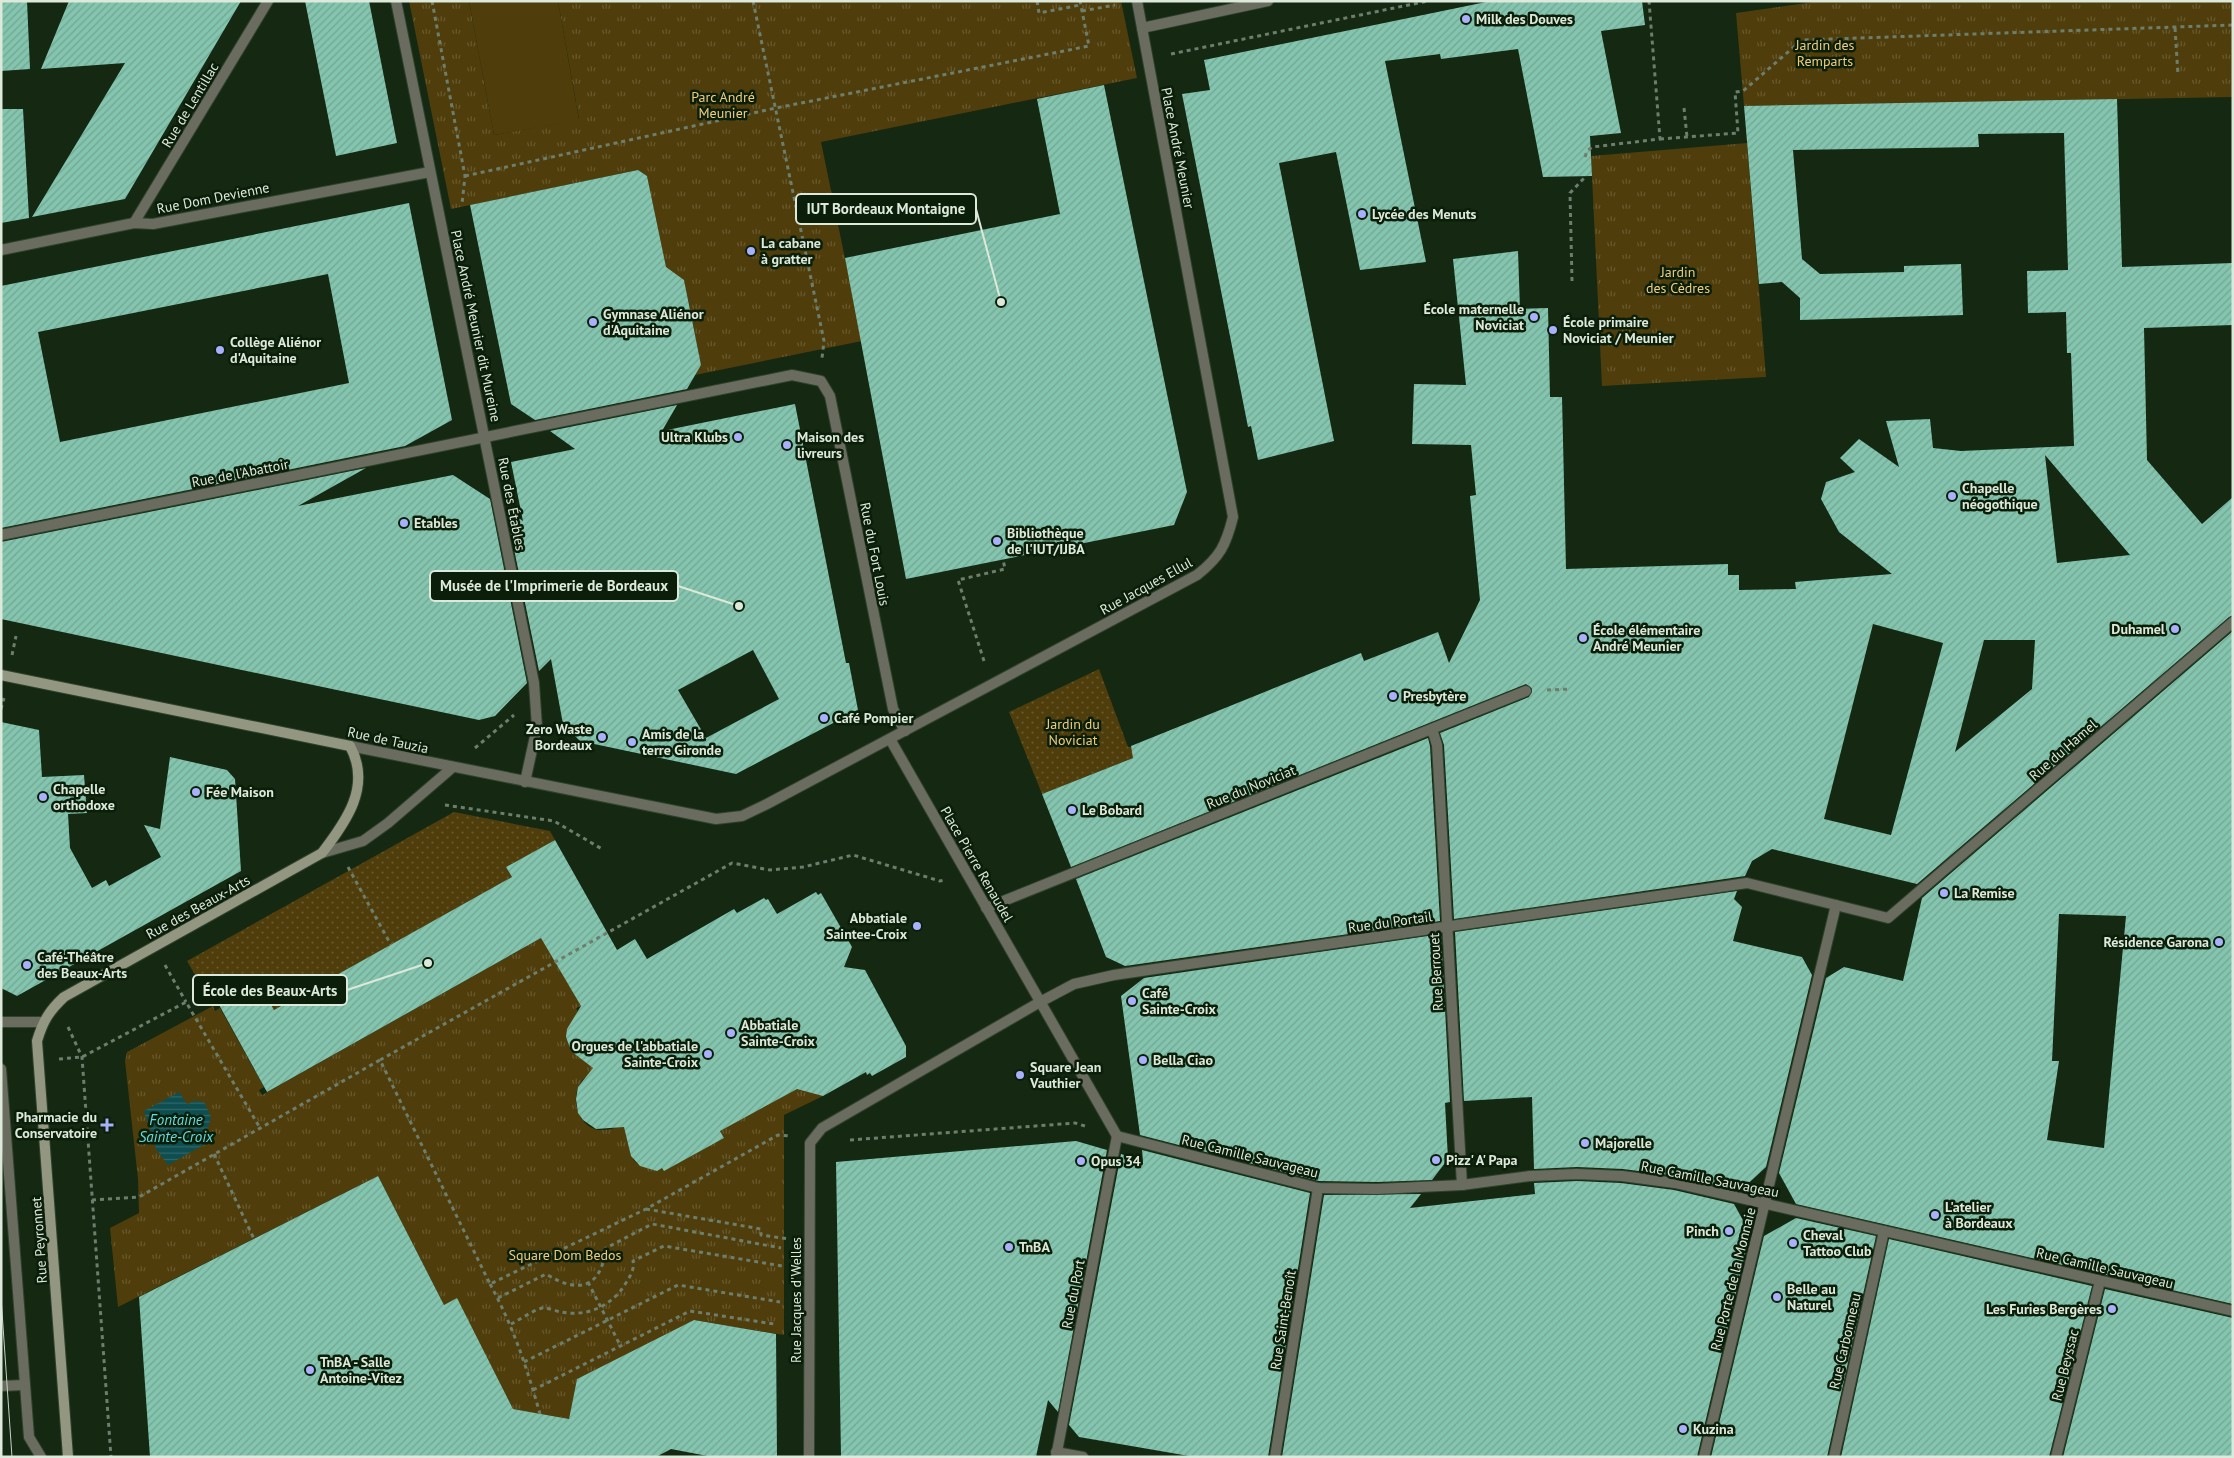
<svg xmlns="http://www.w3.org/2000/svg" width="2234" height="1458" viewBox="0 0 2234 1458" font-family="'PT Sans',sans-serif">
  <style>
    .grass { fill: url(#grass-dots) }
    .park { fill: url(#park-tufts) }
    .pitch { fill: #4f3d0b }
    .water { fill: url(#water-rules) }
    .building { fill: url(#building-hatch); fill-rule: evenodd }
    .lines { fill: none; stroke-linecap: round; stroke-linejoin: round }
    .lane-casing { stroke: #30432e; stroke-width: 12 }
    .street-casing { stroke: #30432e; stroke-width: 12 }
    .secondary-casing { stroke: #30432e; stroke-width: 12 }
    .path { stroke: #6d7e6c; stroke-width: 3; stroke-dasharray: 4 4; stroke-linecap: butt }
    .lane { stroke: #6a6c5f; stroke-width: 10 }
    .street { stroke: #6a6c5f; stroke-width: 10 }
    .secondary { stroke: #939781; stroke-width: 10 }
    .tram { stroke: #c5d3c4; stroke-width: 1 }
    .poi-dot { fill: #a9b0fc; stroke: #0b1e09; stroke-width: 2 }
    .labels { text-anchor: middle; dominant-baseline: central; stroke-width: 5; stroke-linejoin: round; paint-order: stroke }
    .poi-label { font-size: 14px; font-weight: bold; fill: #dce9db; stroke: #0b1e09; text-anchor: start }
    .park-label { font-size: 14px; fill: #eecd7e; stroke: #0b1e09 }
    .street-label { font-size: 14px; fill: #dce9db; stroke: #0b1e09 }
    .water-label { font-size: 15px; font-style: italic; fill: #65dbdd; stroke: #0b1e09 }
    .leader { fill: none; stroke: #dce9db; stroke-width: 2 }
    .callout-dot { fill: #dce9db; stroke: #0b1e09; stroke-width: 2 }
    .callout { fill: #0b1e09; stroke: #dce9db; stroke-width: 2 }
    .callout-label { font-size: 15px; text-anchor: middle; font-weight: bold; fill: #dce9db }
  </style>
  <defs>
    <pattern id="grass-dots" width="8" height="8" patternUnits="userSpaceOnUse" patternTransform="scale(1.25)"><rect width="8" height="8" fill="#4f3d0b"/><path d="M2 2h.1M6 6h.1" fill="none" stroke="#68592e" stroke-width="1.8" stroke-linecap="round"/></pattern>
    <pattern id="park-tufts" width="24" height="20" patternUnits="userSpaceOnUse" patternTransform="scale(1.25)"><rect width="24" height="20" fill="#4f3d0b"/><path d="M3 7l-1-3M5 7V3M7 7l1-3M15 17l-1-3M17 17v-4M19 17l1-3" fill="none" stroke="#68592e"/></pattern>
    <pattern id="water-rules" width="6" height="5" patternUnits="userSpaceOnUse" patternTransform="scale(1.25)"><rect width="6" height="5" fill="#0e4e50"/><path d="M0 2.5h6" fill="none" stroke="#306869"/></pattern>
    <pattern id="building-hatch" width="6" height="6" patternUnits="userSpaceOnUse" patternTransform="scale(1.25)"><rect width="6" height="6" fill="#83c5ae"/><path d="M-1 1l2-2M0 6l6-6M5 7l2-2" fill="none" stroke="#73a593"/></pattern>
  </defs>
  <rect width="100%" height="100%" fill="#142812"/>
  <g class="grass">
    <polygon points="1099,669 1128,747 1131,747 1135,757 1042,794 1009,712"/>
    <polygon points="454,812 550,831 555,840 506,867 512,877 274,1010 258,981 213,1006 187,961"/>
  </g>
  <g class="park">
    <polygon points="409,1 469,1 494,135 579,119 558,1 1121,1 1137,78 821,142 862,341 695,375 701,365 684,280 667,274 647,176 638,170 451,209"/>
    <polygon points="1820,1 2233,1 2233,97 1744,106 1736,13"/>
    <polygon points="1747,143 1766,377 1602,386 1591,156"/>
    <path d="M 599,919 L 617,950 L 581,1006 L 576,1008 L 580,1016 L 566,1037 L 571,1051 L 599,1069 C 591,1073 583,1077 579,1086 C 570,1103 581,1130 602,1130 C 613,1130 622,1125 631,1120 C 630,1141 623,1169 654,1167 L 656,1171 L 690,1152 L 692,1156 L 711,1140 L 713,1144 L 724,1138 L 716,1123 L 804,1074 L 824,1092 L 823,1096 L 784,1115 L 784,1335 L 694,1320 L 577,1379 L 569,1419 L 513,1409 L 457,1299 L 444,1305 L 378,1176 L 118,1307 L 110,1228 L 139,1213 L 138,1179 L 125,1061 L 127,1052 L 213,1006 L 215,1011 L 220,1008 L 264,1087 L 259,1090 L 262,1095 L 550,933 Z"/>
  </g>
  <polygon class="pitch" points="469,1 558,1 579,120 494,135"/>
  <polygon class="water" points="179,1092 187,1104 194,1101 204,1102 211,1117 208,1128 201,1132 207,1143 168,1165 156,1149 144,1111"/>
  <g class="building">
    <polygon points="1,1 27,1 30,69 1,71"/>
    <polygon points="69,1 241,1 125,199 32,217 125,63 41,69"/>
    <polygon points="305,1 369,1 397,143 336,156"/>
    <polygon points="1491,1 1642,1 1645,25 1601,31 1621,133 1590,136 1592,176 1543,177 1518,49 1441,59 1440,54 1385,61 1426,262 1360,270 1336,152 1279,163 1334,441 1258,460 1251,426 1248,427 1182,94 1210,90 1204,60"/>
    <polygon points="1104,85 1187,492 1174,525 906,579 845,258 1060,214 1037,99"/>
    <path d="M 2117,99 L 2122,267 L 2233,263 L 2233,325 L 2144,328 L 2147,460 L 2202,524 L 2233,497 L 2233,615 L 2229,617 L 1917,884 L 1772,849 L 1752,861 L 1745,876 L 1454,919 L 1444,745 L 1440,733 L 1529,697 L 1532,689 L 1526,684 L 1071,867 L 1042,794 L 1133,758 L 1131,746 L 1361,653 L 1364,661 L 1438,632 L 1449,663 L 1480,600 L 1470,496 L 1476,495 L 1471,445 L 1412,444 L 1414,384 L 1466,385 L 1453,259 L 1518,251 L 1520,309 L 1548,308 L 1550,397 L 1562,397 L 1566,569 L 1728,564 L 1728,575 L 1739,575 L 1739,590 L 1796,589 L 1795,582 L 1892,574 L 1839,532 L 1821,499 L 1826,482 L 1855,472 L 1840,458 L 1859,439 L 1899,467 L 1886,421 L 1930,419 L 1933,448 L 1961,451 L 2074,446 L 2071,353 L 2067,353 L 2066,312 L 2028,313 L 2027,271 L 2068,270 L 2064,133 L 1978,134 L 1979,147 L 1793,150 L 1802,259 L 1820,274 L 1904,272 L 1904,266 L 1961,264 L 1963,315 L 1800,320 L 1800,298 L 1782,282 L 1759,284 L 1744,106 ZM 2045,455 L 2130,555 L 2057,563 ZM 1873,624 L 1943,643 L 1891,835 L 1824,819 ZM 1984,640 L 2035,640 L 2032,689 L 1955,752 Z"/>
    <polygon points="1,109 23,109 29,218 1,223"/>
    <polygon points="638,170 647,176 666,267 684,280 701,365 687,389 535,420 511,404 470,205"/>
    <path d="M 409,203 L 452,420 L 405,446 L 1,528 L 1,286 ZM 328,274 L 349,383 L 60,442 L 38,332 Z"/>
    <path d="M 795,404 L 846,663 L 849,663 L 858,710 L 736,774 L 580,741 L 563,724 L 551,659 L 539,671 L 506,510 L 523,521 L 511,462 L 575,449 L 550,431 L 677,405 L 662,431 ZM 753,650 L 779,699 L 706,738 L 678,690 Z"/>
    <polygon points="366,468 298,506 453,475 490,499 527,683 495,716 479,720 1,619 1,542"/>
    <path d="M 2233,631 L 2233,1304 L 1796,1204 L 1779,1173 L 1826,978 L 1844,967 L 1903,981 L 1922,898 ZM 2059,914 L 2126,916 L 2104,1148 L 2047,1140 L 2059,1061 L 2052,1061 Z"/>
    <polygon points="1,722 39,730 42,777 84,775 87,813 68,814 70,848 92,888 106,880 109,886 161,857 144,825 160,829 170,757 227,770 235,779 241,871 17,996 1,988"/>
    <polygon points="1428,738 1430,746 1440,921 1125,966 1106,957 1076,879"/>
    <polygon points="555,840 617,950 635,939 647,959 734,909 737,913 764,898 766,900 768,899 777,914 816,892 818,895 821,893 852,947 844,967 865,970 906,1046 906,1057 872,1076 870,1073 867,1075 866,1072 823,1096 797,1089 720,1131 724,1138 664,1171 662,1168 657,1171 640,1166 631,1156 624,1127 596,1129 583,1120 578,1113 576,1099 578,1087 593,1068 571,1051 566,1037 567,1029 581,1006 541,938 267,1092 218,1003 258,981 274,1010 512,877 506,867"/>
    <polygon points="1737,891 1734,899 1742,907 1733,941 1802,957 1812,975 1766,1167 1740,1191 1677,1176 1623,1169 1577,1167 1534,1169 1532,1097 1464,1101 1455,932"/>
    <polygon points="1441,934 1450,1102 1445,1103 1448,1159 1432,1180 1377,1182 1319,1181 1140,1135 1121,996 1144,978"/>
    <polygon points="1076,1141 1107,1150 1058,1412 1048,1400 1036,1457 841,1457 836,1162"/>
    <polygon points="1142,1150 1310,1193 1268,1457 1195,1457 1079,1437 1069,1425 1121,1154 1143,1161"/>
    <polygon points="378,1176 444,1305 457,1298 513,1409 569,1419 577,1379 694,1320 776,1334 777,1457 713,1457 671,1449 656,1457 150,1457 139,1297"/>
    <polygon points="1577,1181 1621,1183 1674,1190 1734,1204 1750,1233 1697,1457 1282,1457 1324,1195 1421,1194 1410,1208 1535,1194 1534,1183"/>
    <polygon points="1796,1218 1876,1236 1827,1457 1711,1457 1764,1236"/>
    <polygon points="1889,1239 2092,1286 2049,1457 1841,1457"/>
    <polygon points="2105,1289 2233,1318 2233,1457 2063,1457"/>
  </g>
  <g class="lines">
    <g class="lane-casing">
      <g id="lane">
        <polyline points="1,1069 29,1437 41,1457"/>
        <polyline points="1,1386 24,1385"/>
      </g>
    </g>
    <g class="street-casing">
      <g id="street">
        <polyline points="396,1 534,683 537,727 525,782"/>
        <polyline points="1142,28 1268,1"/>
        <polyline points="134,223 268,1"/>
        <polyline points="1,250 134,223 153,224 430,172"/>
        <polyline points="1,535 792,375 821,381 830,396 893,709 905,731"/>
        <polyline points="1432,729 1437,745 1462,1185"/>
        <polyline points="890,739 1117,1136"/>
        <path d="M 350,746 L 716,819 L 742,816 L 767,804 L 1197,575 C 1220,557 1226,545 1233,517 L 1137,1"/>
        <polyline points="322,853 363,841 388,823 453,767"/>
        <polyline points="986,908 1526,691"/>
        <polyline points="1,1022 42,1022"/>
        <polyline points="1117,1136 1318,1188 1377,1189 1462,1185 1530,1176 1577,1174 1622,1176 1675,1183 2233,1311"/>
        <polyline points="1056,1452 1083,1457"/>
        <polyline points="809,1457 810,1143 822,1128 1040,1002 1074,984 1114,975 1747,883 1888,918 2233,622"/>
        <polyline points="1056,1457 1117,1136"/>
        <polyline points="1275,1457 1318,1188"/>
        <polyline points="1704,1457 1836,905"/>
        <polyline points="1834,1457 1884,1231"/>
        <polyline points="2056,1457 2100,1281"/>
      </g>
    </g>
    <g class="secondary-casing">
      <path id="secondary" d="M 1,675 L 350,746 C 372,786 346,822 322,853 L 64,997 C 49,1011 43,1021 37,1041 L 68,1457"/>
    </g>
    <g class="path">
      <polyline points="432,1 465,176 462,204"/>
      <polyline points="753,1 824,341 822,358"/>
      <polyline points="1037,1 1039,13 1080,5"/>
      <polyline points="1082,11 1115,5"/>
      <polyline points="2175,28 2178,75"/>
      <polyline points="1171,54 1428,1"/>
      <polyline points="1684,108 1687,137"/>
      <polyline points="1660,139 1738,133 1735,92 1743,91 1802,40 2233,25"/>
      <polyline points="1585,157 1587,151 1592,147 1660,139 1649,1"/>
      <polyline points="465,176 776,108 1089,46 1080,1"/>
      <polyline points="1572,281 1570,193 1586,176"/>
      <polyline points="12,655 16,636"/>
      <polyline points="984,661 958,580 1005,569 1003,559"/>
      <polyline points="1547,690 1570,689"/>
      <polyline points="1,709 4,698"/>
      <polyline points="475,748 514,715"/>
      <polyline points="445,805 554,821 602,849"/>
      <polyline points="348,867 391,945"/>
      <polyline points="165,965 186,1002"/>
      <polyline points="68,1027 82,1057 111,1457"/>
      <polyline points="59,1059 82,1057 186,1002 260,1128"/>
      <polyline points="380,1060 732,863 770,870 803,867 853,855 940,881 944,880"/>
      <polyline points="850,1140 1075,1123 1085,1126"/>
      <polyline points="214,1154 254,1239"/>
      <polyline points="92,1200 139,1197 380,1060 490,1284 646,1209 778,1135 790,1136"/>
      <polyline points="646,1209 761,1229 761,1235 789,1239"/>
      <polyline points="588,1282 620,1345"/>
      <path d="M 490,1284 C 513,1326 527,1368 540,1414"/>
      <path d="M 498,1298 L 546,1274 C 578,1294 601,1289 606,1248 L 652,1224 L 781,1248"/>
      <path d="M 511,1324 C 521,1319 532,1311 542,1308 C 547,1307 555,1311 561,1312 C 586,1317 610,1307 624,1286 C 629,1278 635,1270 633,1261 L 664,1246 L 782,1266"/>
      <polyline points="524,1362 678,1285 780,1302"/>
      <polyline points="533,1390 690,1311 774,1324"/>
    </g>
    <use href="#lane" class="lane"/>
    <use href="#street" class="street"/>
    <use href="#secondary" class="secondary"/>
    <polyline class="tram" points="1,1297 12,1457"/>
  </g>
  <g class="poi-dot">
    <circle cx="1466" cy="19" r="5"/>
    <circle cx="1362" cy="214" r="5"/>
    <circle cx="751" cy="251" r="5"/>
    <circle cx="1534" cy="317" r="5"/>
    <circle cx="593" cy="322" r="5"/>
    <circle cx="1553" cy="330" r="5"/>
    <circle cx="220" cy="350" r="5"/>
    <circle cx="738" cy="437" r="5"/>
    <circle cx="787" cy="445" r="5"/>
    <circle cx="1952" cy="496" r="5"/>
    <circle cx="404" cy="523" r="5"/>
    <circle cx="997" cy="541" r="5"/>
    <circle cx="2175" cy="629" r="5"/>
    <circle cx="1583" cy="638" r="5"/>
    <circle cx="1393" cy="696" r="5"/>
    <circle cx="824" cy="718" r="5"/>
    <circle cx="602" cy="737" r="5"/>
    <circle cx="632" cy="742" r="5"/>
    <circle cx="196" cy="792" r="5"/>
    <circle cx="43" cy="797" r="5"/>
    <circle cx="1072" cy="810" r="5"/>
    <circle cx="1944" cy="893" r="5"/>
    <circle cx="917" cy="926" r="5"/>
    <circle cx="2219" cy="942" r="5"/>
    <circle cx="27" cy="965" r="5"/>
    <circle cx="1132" cy="1001" r="5"/>
    <circle cx="731" cy="1033" r="5"/>
    <circle cx="708" cy="1054" r="5"/>
    <circle cx="1143" cy="1060" r="5"/>
    <circle cx="1020" cy="1075" r="5"/>
    <path d="M104.5 1117.5h5v5h5v5h-5v5h-5v-5h-5v-5h5z"/>
    <circle cx="1585" cy="1143" r="5"/>
    <circle cx="1436" cy="1160" r="5"/>
    <circle cx="1081" cy="1161" r="5"/>
    <circle cx="1935" cy="1215" r="5"/>
    <circle cx="1729" cy="1231" r="5"/>
    <circle cx="1793" cy="1243" r="5"/>
    <circle cx="1009" cy="1247" r="5"/>
    <circle cx="1777" cy="1297" r="5"/>
    <circle cx="2112" cy="1309" r="5"/>
    <circle cx="310" cy="1370" r="5"/>
    <circle cx="1683" cy="1429" r="5"/>
  </g>
  <g class="labels">
    <g class="poi-label">
      <text x="1476" y="19">Milk des Douves</text>
      <text x="1372" y="214">Lycée des Menuts</text>
      <text x="761" y="243">La cabane<tspan x="761" dy="16">à gratter</tspan></text>
      <text x="1524" y="309" text-anchor="end">École maternelle<tspan x="1524" dy="16">Noviciat</tspan></text>
      <text x="603" y="314">Gymnase Aliénor<tspan x="603" dy="16">d'Aquitaine</tspan></text>
      <text x="1563" y="322">École primaire<tspan x="1563" dy="16">Noviciat / Meunier</tspan></text>
      <text x="230" y="342">Collège Aliénor<tspan x="230" dy="16">d'Aquitaine</tspan></text>
      <text x="728" y="437" text-anchor="end">Ultra Klubs</text>
      <text x="797" y="437">Maison des<tspan x="797" dy="16">livreurs</tspan></text>
      <text x="1962" y="488">Chapelle<tspan x="1962" dy="16">néogothique</tspan></text>
      <text x="414" y="523">Etables</text>
      <text x="1007" y="533">Bibliothèque<tspan x="1007" dy="16">de l'IUT/IJBA</tspan></text>
      <text x="2165" y="629" text-anchor="end">Duhamel</text>
      <text x="1593" y="630">École élémentaire<tspan x="1593" dy="16">André Meunier</tspan></text>
      <text x="1403" y="696">Presbytère</text>
      <text x="834" y="718">Café Pompier</text>
      <text x="592" y="729" text-anchor="end">Zero Waste<tspan x="592" dy="16">Bordeaux</tspan></text>
      <text x="642" y="734">Amis de la<tspan x="642" dy="16">terre Gironde</tspan></text>
      <text x="53" y="789">Chapelle<tspan x="53" dy="16">orthodoxe</tspan></text>
      <text x="206" y="792">Fée Maison</text>
      <text x="1082" y="810">Le Bobard</text>
      <text x="1954" y="893">La Remise</text>
      <text x="907" y="918" text-anchor="end">Abbatiale<tspan x="907" dy="16">Saintee-Croix</tspan></text>
      <text x="2209" y="942" text-anchor="end">Résidence Garona</text>
      <text x="37" y="957">Café-Théâtre<tspan x="37" dy="16">des Beaux-Arts</tspan></text>
      <text x="1142" y="993">Café<tspan x="1142" dy="16">Sainte-Croix</tspan></text>
      <text x="741" y="1025">Abbatiale<tspan x="741" dy="16">Sainte-Croix</tspan></text>
      <text x="698" y="1046" text-anchor="end">Orgues de l'abbatiale<tspan x="698" dy="16">Sainte-Croix</tspan></text>
      <text x="1153" y="1060">Bella Ciao</text>
      <text x="1030" y="1067">Square Jean<tspan x="1030" dy="16">Vauthier</tspan></text>
      <text x="97" y="1117" text-anchor="end">Pharmacie du<tspan x="97" dy="16">Conservatoire</tspan></text>
      <text x="1595" y="1143">Majorelle</text>
      <text x="1446" y="1160">Pizz' A' Papa</text>
      <text x="1091" y="1161">Opus 34</text>
      <text x="1945" y="1207">L'atelier<tspan x="1945" dy="16">à Bordeaux</tspan></text>
      <text x="1719" y="1231" text-anchor="end">Pinch</text>
      <text x="1803" y="1235">Cheval<tspan x="1803" dy="16">Tattoo Club</tspan></text>
      <text x="1019" y="1247">TnBA</text>
      <text x="1787" y="1289">Belle au<tspan x="1787" dy="16">Naturel</tspan></text>
      <text x="2102" y="1309" text-anchor="end">Les Furies Bergères</text>
      <text x="320" y="1362">TnBA - Salle<tspan x="320" dy="16">Antoine-Vitez</tspan></text>
      <text x="1693" y="1429">Kuzina</text>
    </g>
    <g class="park-label">
      <text x="1825" y="45">Jardin des<tspan x="1825" dy="16">Remparts</tspan></text>
      <text x="723" y="97">Parc André<tspan x="723" dy="16">Meunier</tspan></text>
      <text x="1678" y="272">Jardin<tspan x="1678" dy="16">des Cèdres</tspan></text>
      <text x="1073" y="724">Jardin du<tspan x="1073" dy="16">Noviciat</tspan></text>
      <text x="565" y="1255">Square Dom Bedos</text>
    </g>
    <g class="street-label">
      <text transform="translate(190 105) rotate(-59)">Rue de Lentillac</text>
      <text transform="translate(1178 148) rotate(79)">Place André Meunier</text>
      <text transform="translate(213 198) rotate(-11)">Rue Dom Devienne</text>
      <text transform="translate(476 326) rotate(78)">Place André Meunier dit Mureine</text>
      <text transform="translate(240 473) rotate(-11)">Rue de l'Abattoir</text>
      <text transform="translate(512 504) rotate(79)">Rue des Étables</text>
      <text transform="translate(875 554) rotate(79)">Rue du Fort Louis</text>
      <text transform="translate(1146 586) rotate(-29)">Rue Jacques Ellul</text>
      <text transform="translate(388 740) rotate(12)">Rue de Tauzia</text>
      <text transform="translate(2063 750) rotate(-41)">Rue du Hamel</text>
      <text transform="translate(1251 787) rotate(-22)">Rue du Noviciat</text>
      <text transform="translate(977 864) rotate(60)">Place Pierre Renaudel</text>
      <text transform="translate(198 907) rotate(-29)">Rue des Beaux-Arts</text>
      <text transform="translate(1390 922) rotate(-8)">Rue du Portail</text>
      <text transform="translate(1436 972) rotate(-93)">Rue Berrouet</text>
      <text transform="translate(1250 1156) rotate(14)">Rue Camille Sauvageau</text>
      <text transform="translate(1710 1179) rotate(11)">Rue Camille Sauvageau</text>
      <text transform="translate(39 1240) rotate(-94)">Rue Peyronnet</text>
      <text transform="translate(2105 1268) rotate(13)">Rue Camille Sauvageau</text>
      <text transform="translate(1733 1279) rotate(-76)">Rue Porte de la Monnaie</text>
      <text transform="translate(1073 1294) rotate(-79)">Rue du Port</text>
      <text transform="translate(796 1300) rotate(-90)">Rue Jacques d'Welles</text>
      <text transform="translate(1283 1320) rotate(-81)">Rue Saint-Benoît</text>
      <text transform="translate(1845 1341) rotate(-77)">Rue Carbonneau</text>
      <text transform="translate(2065 1365) rotate(-76)">Rue Beyssac</text>
    </g>
    <g class="water-label">
      <text x="176" y="1119">Fontaine<tspan x="176" dy="17">Sainte-Croix</tspan></text>
    </g>
  </g>
  <path class="leader" d="M1001 302L976 209M739 606L678 586M428 963L347 990"/>
  <g class="callout-dot">
    <circle cx="1001" cy="302" r="5"/>
    <circle cx="739" cy="606" r="5"/>
    <circle cx="428" cy="963" r="5"/>
  </g>
  <g class="callout">
    <rect x="796" y="194" width="180" height="30" rx="5"/>
    <rect x="430" y="571" width="248" height="30" rx="5"/>
    <rect x="193" y="975" width="154" height="30" rx="5"/>
  </g>
  <g class="callout-label">
    <text x="886" y="214">IUT Bordeaux Montaigne</text>
    <text x="554" y="591">Musée de l'Imprimerie de Bordeaux</text>
    <text x="270" y="996">École des Beaux-Arts</text>
  </g>
  <rect width="2234" height="1458" fill="none" stroke="#dce9db" stroke-width="5"/>
</svg>
